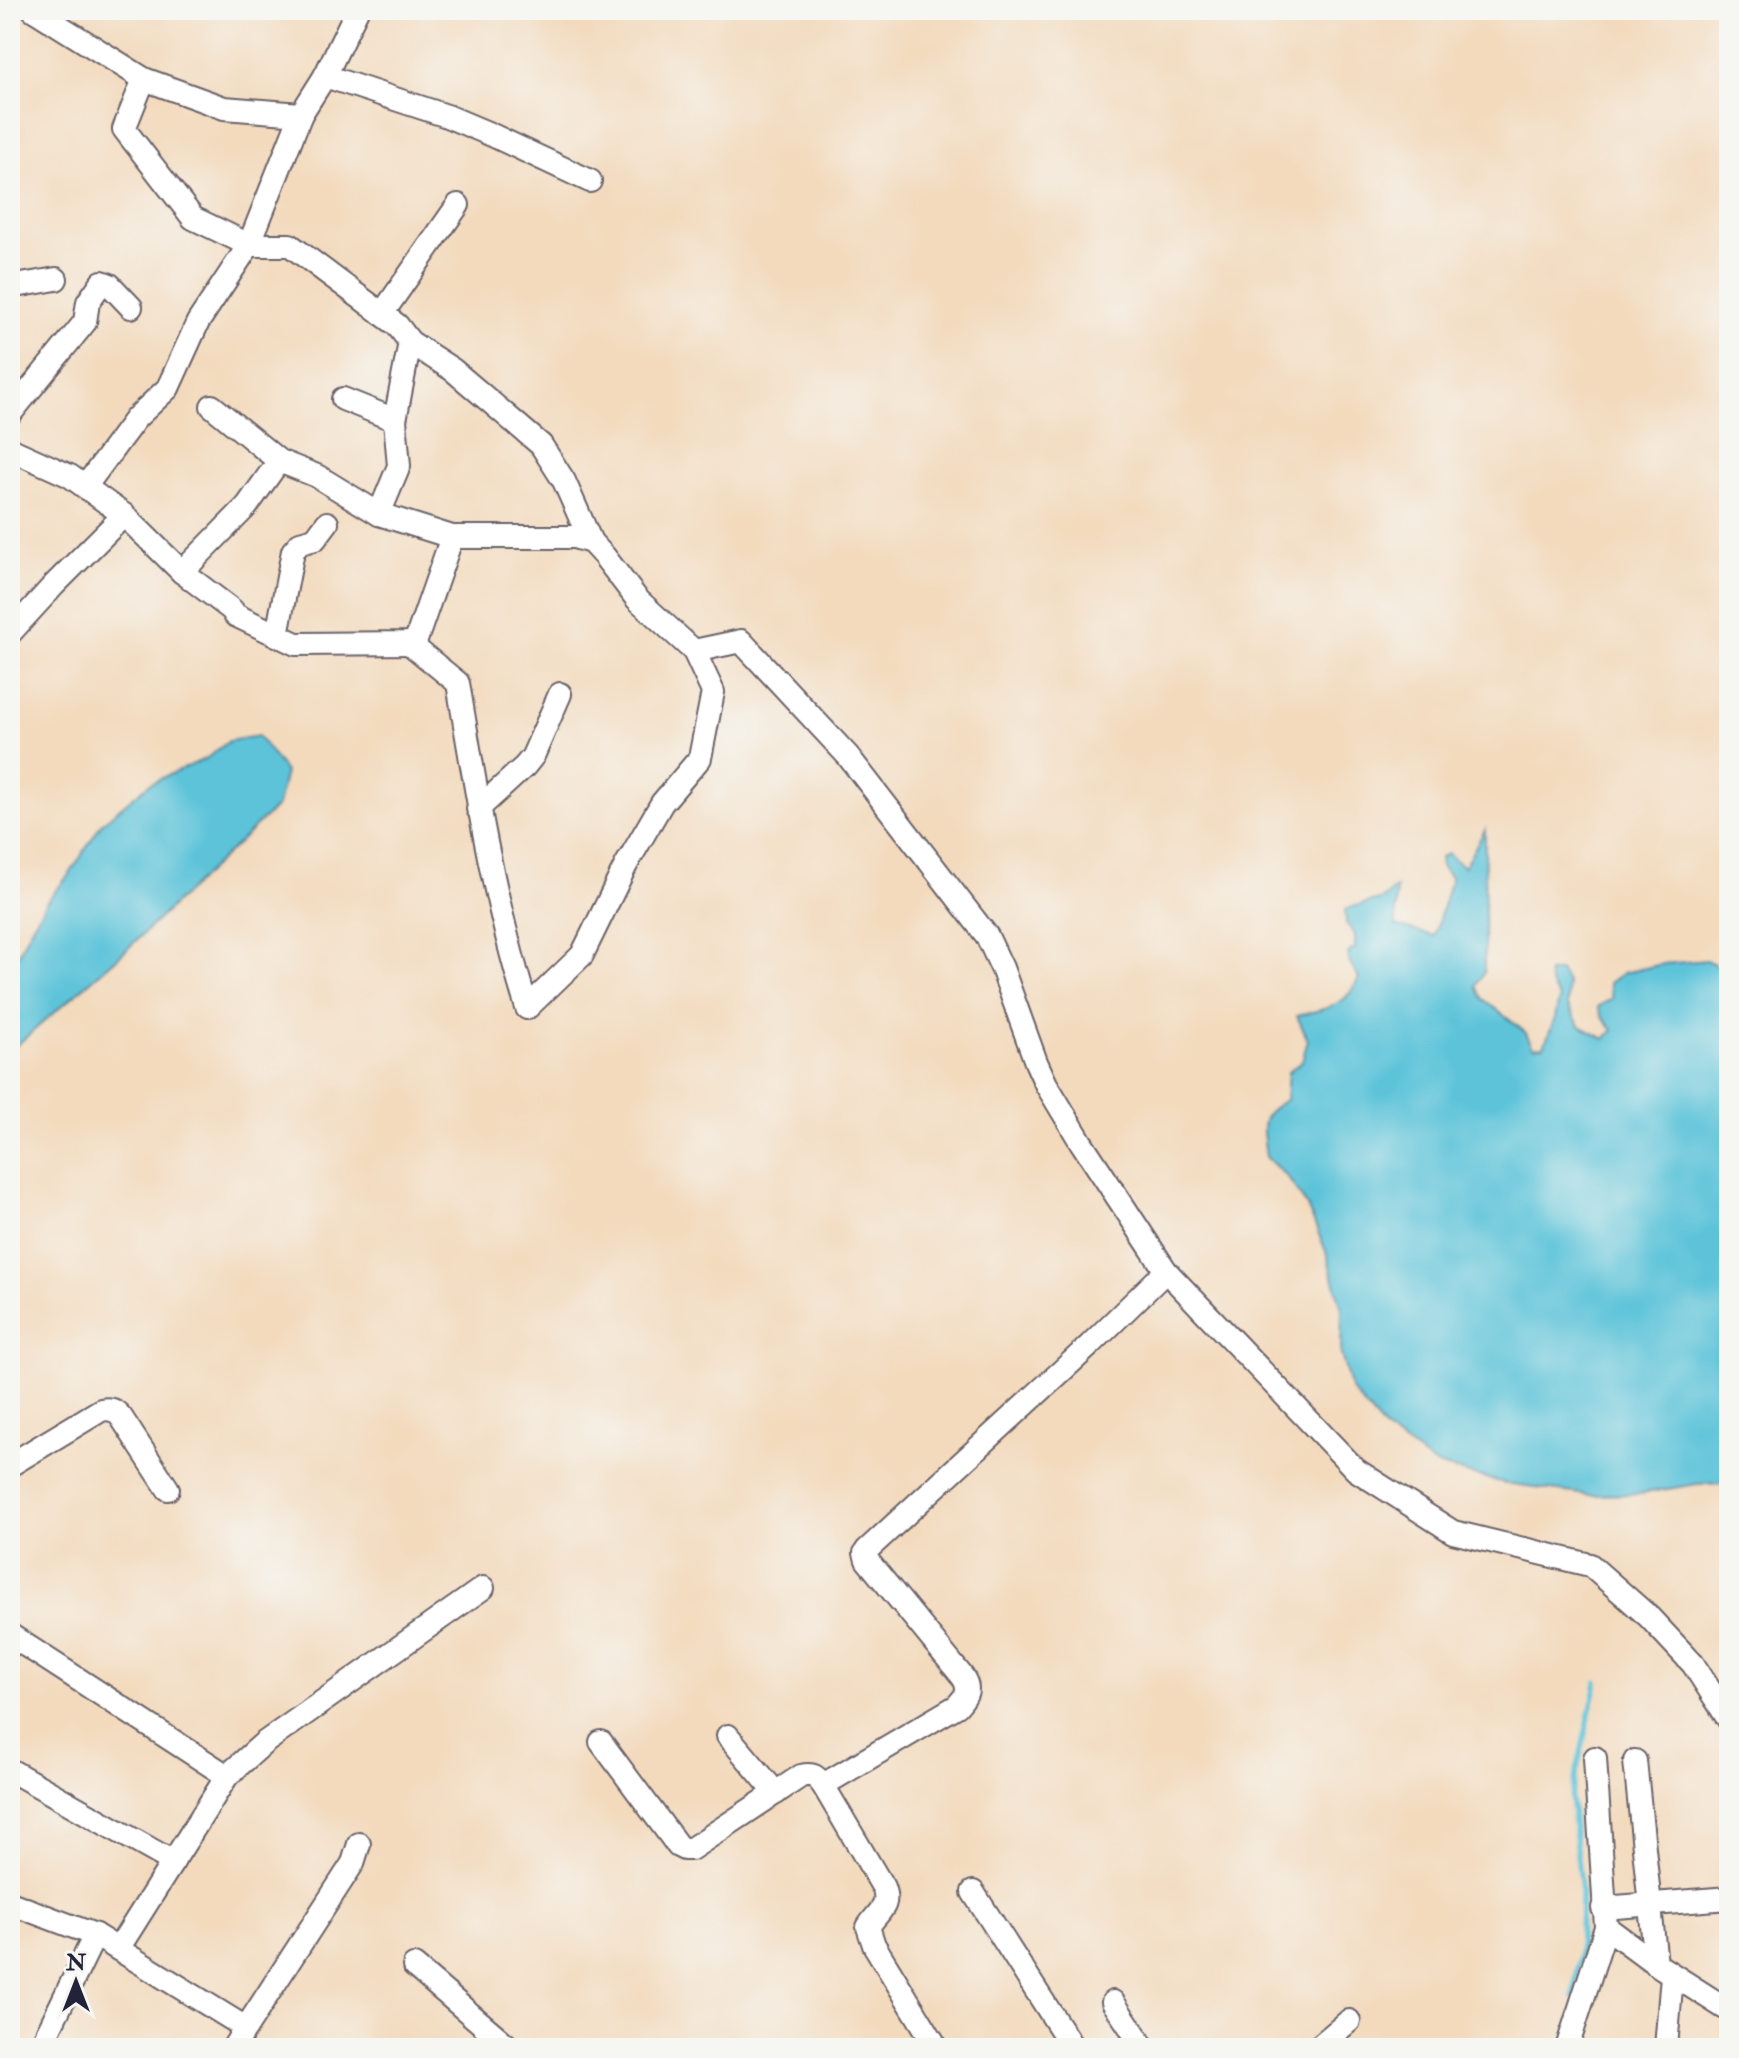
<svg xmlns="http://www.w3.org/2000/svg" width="1739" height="2058" viewBox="0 0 1739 2058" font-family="'IM FELL Double Pica',serif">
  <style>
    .water { fill: #5cc3d9; stroke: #3f728a; stroke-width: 2 }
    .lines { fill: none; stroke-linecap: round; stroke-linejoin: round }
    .stream { stroke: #5cc3d9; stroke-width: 5 }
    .minor-casing { stroke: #6b6268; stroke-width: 26 }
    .minor { stroke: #fff; stroke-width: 22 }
  </style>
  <rect width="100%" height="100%" fill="#f6f6f2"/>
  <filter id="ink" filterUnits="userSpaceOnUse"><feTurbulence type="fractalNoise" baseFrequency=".0125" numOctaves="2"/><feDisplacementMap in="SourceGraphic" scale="16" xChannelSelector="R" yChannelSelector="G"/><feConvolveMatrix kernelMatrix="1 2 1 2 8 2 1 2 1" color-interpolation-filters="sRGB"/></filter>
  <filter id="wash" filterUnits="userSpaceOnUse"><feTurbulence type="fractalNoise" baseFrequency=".006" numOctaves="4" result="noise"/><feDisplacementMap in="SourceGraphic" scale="32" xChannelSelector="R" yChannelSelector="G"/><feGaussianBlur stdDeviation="1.8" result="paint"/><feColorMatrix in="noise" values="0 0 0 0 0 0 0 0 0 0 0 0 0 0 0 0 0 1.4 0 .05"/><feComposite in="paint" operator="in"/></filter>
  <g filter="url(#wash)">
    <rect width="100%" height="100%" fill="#f3dabd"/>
    <g class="water">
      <polygon points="258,736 285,772 277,806 124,952 10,1051 10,972 27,935 46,902 70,874 102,823 149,784 207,758 229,741"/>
      <path d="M 1485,830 L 1484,972 L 1476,986 L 1482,998 L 1526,1033 L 1533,1047 L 1544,1046 L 1555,1018 L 1559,999 L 1550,983 L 1548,973 L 1560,971 L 1567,983 L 1568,1006 L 1580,1026 L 1605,1039 L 1613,1030 L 1602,1017 L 1598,1007 L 1612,998 L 1609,983 L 1623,973 L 1663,964 L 1707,960 L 1729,972 L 1729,1483 L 1697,1484 L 1639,1494 L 1589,1495 L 1512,1485 L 1436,1465 L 1386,1431 L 1351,1390 L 1341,1354 L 1342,1309 L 1326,1251 L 1307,1206 L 1288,1178 L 1266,1157 C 1263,1128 1256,1115 1286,1100 L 1288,1072 L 1302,1061 L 1308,1040 L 1297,1016 C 1326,1008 1346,1008 1359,978 L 1350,964 L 1348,953 L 1355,948 L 1355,935 L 1346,923 L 1345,909 L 1383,899 L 1396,888 L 1396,926 L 1434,936 L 1451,879 L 1441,866 L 1440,857 L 1448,854 L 1464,867 Z"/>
    </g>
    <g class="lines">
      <polyline class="stream" points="1573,1997 1579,1961 1581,1894 1571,1797 1597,1682"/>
    </g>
  </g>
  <g filter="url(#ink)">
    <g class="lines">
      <g class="minor-casing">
        <g id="minor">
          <polyline points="34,10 144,79 224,108 301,114"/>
          <polyline points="325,76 447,116 492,135 590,181"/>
          <polyline points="144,79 124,129 193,218 249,245 290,245 397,325 410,342 453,370 541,445 564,481 591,542"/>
          <polyline points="10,287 56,279"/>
          <polyline points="382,314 458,205"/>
          <polyline points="343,399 395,420"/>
          <polyline points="212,406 279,461 317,476 379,514 452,537 574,537 591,542 604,556 637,599 694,651 741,641 848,756 987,936 1002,968 1036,1062 1046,1084 1081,1142 1166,1271 1356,1470 1453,1532 1590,1565 1649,1617 1693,1664 1729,1720"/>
          <polyline points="10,414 85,322 88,302 102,282 110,285 131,307"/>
          <polyline points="10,449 70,476 124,515"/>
          <polyline points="85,487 136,418 168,388 198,322 249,245 301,114 325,76 357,10"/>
          <polyline points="379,514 399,466 395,420 410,342"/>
          <polyline points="182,572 247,506 279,461"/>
          <polyline points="10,633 54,585 124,515 182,572 232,610 235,615 296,644 415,643 452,537"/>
          <polyline points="277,635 293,551 300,543 315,539 327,523"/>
          <path d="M 409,643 L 458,683 C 476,792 494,902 527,1008 L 582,955 L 626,865 L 662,803 L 700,758 L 713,692 L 694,651"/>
          <polyline points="478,809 525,766 533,756 560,694"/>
          <path d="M 10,1465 L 101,1410 C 111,1408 115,1410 121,1417 L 168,1489"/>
          <polyline points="10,1635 227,1776"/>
          <polyline points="728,1736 776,1793"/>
          <path d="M 601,1742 L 678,1846 L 684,1849 L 691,1849 L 801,1776 C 813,1773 816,1776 823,1785 L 883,1887 C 891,1907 878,1911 868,1927 L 874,1945 L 937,2048"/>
          <polyline points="1635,1761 1656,1964"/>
          <polyline points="10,1770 173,1862"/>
          <path d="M 823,1785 L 957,1706 C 967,1695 971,1689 962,1676 L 867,1560 L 865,1553 L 867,1550 L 1090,1345 L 1166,1271"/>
          <polyline points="973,1892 1073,2048"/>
          <polyline points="10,1903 95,1935"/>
          <polyline points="1603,1908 1729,1898"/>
          <polyline points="1606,1927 1656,1964 1725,2008 1729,2008"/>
          <polyline points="118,1949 227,1776 264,1743 483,1588"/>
          <polyline points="414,1966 510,2048"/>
          <polyline points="1113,2002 1144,2048"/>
          <polyline points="40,2048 95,1935 246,2028"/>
          <polyline points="233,2048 353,1863 359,1844"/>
          <polyline points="1317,2048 1349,2021"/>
          <polyline points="1567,2048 1606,1927 1595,1758"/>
          <polyline points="1666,2048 1672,1975"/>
        </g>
      </g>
      <use href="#minor" class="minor"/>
    </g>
  </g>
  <rect width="1739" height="2058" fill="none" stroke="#f6f6f2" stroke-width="40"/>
  <g transform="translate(76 1982)" stroke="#f6f6f2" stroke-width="6" paint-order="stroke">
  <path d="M0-6L14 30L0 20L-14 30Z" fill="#22223b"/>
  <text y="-12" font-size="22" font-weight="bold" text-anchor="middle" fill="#22223b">N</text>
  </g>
</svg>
